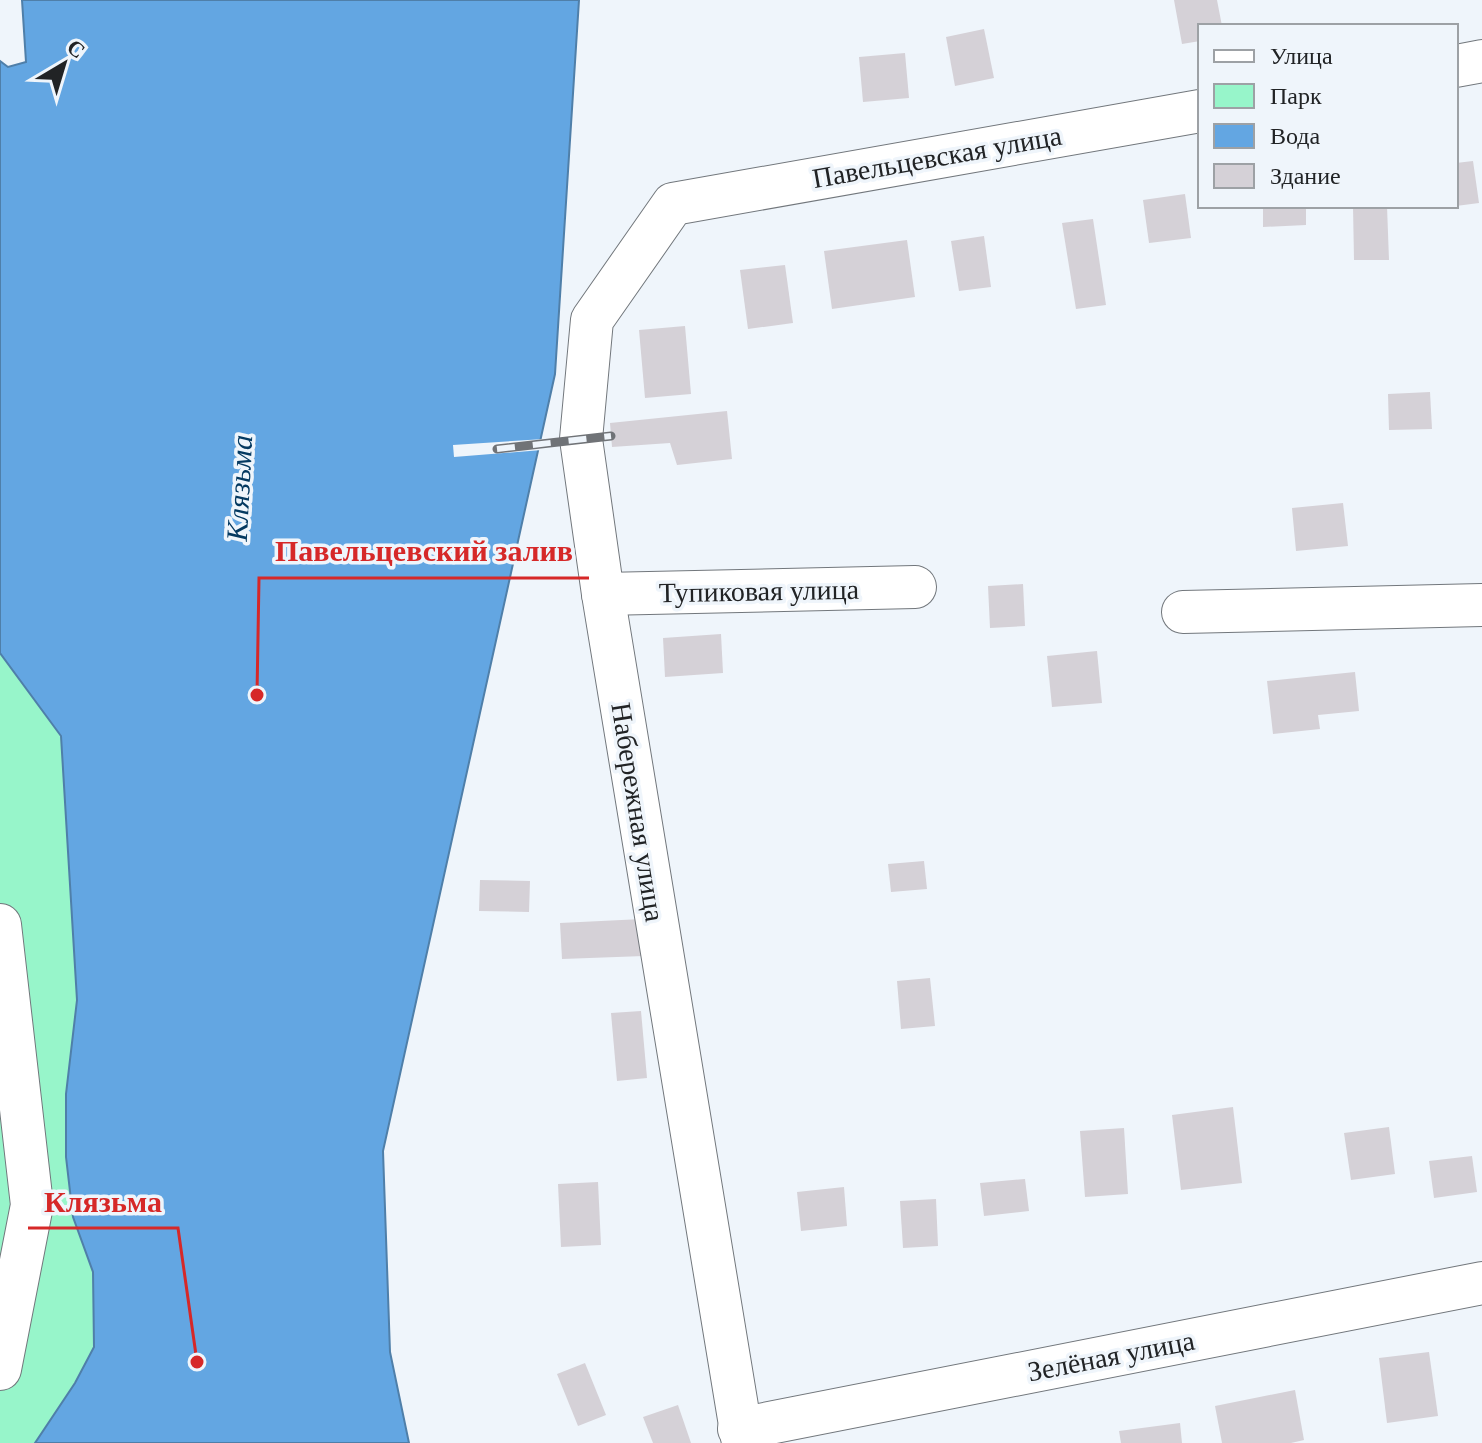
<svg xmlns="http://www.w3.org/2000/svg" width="1482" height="1443" viewBox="0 0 1482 1443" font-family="'Times New Roman',serif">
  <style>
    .green { fill: #97f5ca }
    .water { fill: #63a6e2; stroke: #4f7fa9; stroke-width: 2 }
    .pier { fill: #eff5fb }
    .building { fill: #d5d1d7 }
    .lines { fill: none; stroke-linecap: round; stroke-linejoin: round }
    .minor-casing { stroke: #72777c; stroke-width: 44 }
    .minor { stroke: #fff; stroke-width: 42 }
    .rail-casing { stroke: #707377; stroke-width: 9 }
    .rail { stroke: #eff5fb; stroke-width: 6; stroke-dasharray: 18; stroke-linecap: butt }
    .labels { text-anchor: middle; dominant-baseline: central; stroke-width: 7; stroke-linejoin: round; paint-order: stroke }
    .street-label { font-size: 28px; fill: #212325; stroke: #eff5fb }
    .water-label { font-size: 30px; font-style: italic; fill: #043960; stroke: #eff5fb }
    .leader { fill: none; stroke: #d62828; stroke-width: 3 }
    .callout-dot { fill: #d62828; stroke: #eff5fb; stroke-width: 3 }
    .callout-label { font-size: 30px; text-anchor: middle; font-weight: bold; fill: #d62828; stroke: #eff5fb; stroke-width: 7; stroke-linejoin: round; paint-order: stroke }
  </style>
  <rect width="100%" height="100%" fill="#eff5fb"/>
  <polygon class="green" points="0,653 61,736 77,1000 66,1094 66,1157 73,1217 93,1271 94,1347 75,1383 35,1443 0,1443"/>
  <polygon class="water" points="22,0 579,0 555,374 383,1151 390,1352 409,1443 35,1443 75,1383 94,1347 93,1272 73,1217 66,1157 66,1094 77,1000 61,736 0,653 0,61 8,67 26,62"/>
  <polygon class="pier" points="544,439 542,450 454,457 453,445"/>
  <g class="building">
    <polygon points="1174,0 1217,0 1222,26 1200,26 1200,41 1182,44"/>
    <polygon points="984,29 994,78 955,86 946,37"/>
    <polygon points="905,53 909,98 863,102 859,57"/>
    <polygon points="1473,161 1479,203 1456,206 1456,163"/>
    <polygon points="1185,194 1191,238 1149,243 1143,200"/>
    <polygon points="1263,206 1306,206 1306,225 1263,227"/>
    <polygon points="1353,206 1387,206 1389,260 1354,260"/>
    <polygon points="1093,219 1106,305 1076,309 1062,223"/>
    <polygon points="984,236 991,287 959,291 951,241"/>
    <polygon points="907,240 915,297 832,309 824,251"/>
    <polygon points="785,265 793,323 748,329 740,270"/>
    <polygon points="685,326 691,394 645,398 639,330"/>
    <polygon points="1430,392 1432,429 1389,430 1388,394"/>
    <polygon points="727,411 732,459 677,465 670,443 612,447 610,423"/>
    <polygon points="1343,503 1348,546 1296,551 1292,508"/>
    <polygon points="1023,584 1025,626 990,628 988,586"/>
    <polygon points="721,634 723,673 665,677 663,638"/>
    <polygon points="1097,651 1102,703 1052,707 1047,656"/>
    <polygon points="1355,672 1359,711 1318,715 1320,729 1273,734 1267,681"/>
    <polygon points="924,861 927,889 891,892 888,864"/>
    <polygon points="480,880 530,881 529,912 479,911"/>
    <polygon points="642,919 644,956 562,959 560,923"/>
    <polygon points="930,978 935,1026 901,1029 897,981"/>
    <polygon points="641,1011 647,1078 617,1081 611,1013"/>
    <polygon points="1233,1107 1242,1183 1181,1190 1172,1115"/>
    <polygon points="1389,1127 1395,1174 1351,1180 1344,1133"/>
    <polygon points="1124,1128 1128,1194 1085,1197 1080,1131"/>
    <polygon points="1472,1156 1477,1192 1434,1198 1429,1161"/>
    <polygon points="1025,1179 1029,1211 984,1216 980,1183"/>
    <polygon points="598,1182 601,1245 561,1247 558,1184"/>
    <polygon points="844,1187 847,1226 801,1231 797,1192"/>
    <polygon points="936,1199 938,1246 903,1248 900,1201"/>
    <polygon points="1429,1352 1438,1416 1387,1423 1379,1358"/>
    <polygon points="585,1363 606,1415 578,1426 557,1374"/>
    <polygon points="1295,1390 1304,1440 1291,1443 1222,1443 1215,1406"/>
    <polygon points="678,1405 691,1443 653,1443 643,1417"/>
    <polygon points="1180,1423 1182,1443 1121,1443 1119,1431"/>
  </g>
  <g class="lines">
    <g class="minor-casing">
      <g id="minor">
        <polyline points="1456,66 1482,61"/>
        <polyline points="603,594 915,587"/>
        <polyline points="1183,612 1482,605"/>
        <polyline points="0,925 32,1205 0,1369"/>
        <polyline points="739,1429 1482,1283"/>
        <polyline points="743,1443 603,594 581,439 592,320 673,204 1200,111"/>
      </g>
    </g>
    <use href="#minor" class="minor"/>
    <g class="rail-casing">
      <polyline id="rail" points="497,449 611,436"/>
    </g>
    <use href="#rail" class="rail"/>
  </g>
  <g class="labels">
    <g class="street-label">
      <text transform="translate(937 157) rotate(-10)">Павельцевская улица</text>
      <text transform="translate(759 591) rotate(-1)">Тупиковая улица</text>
      <text transform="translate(638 812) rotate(81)">Набережная улица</text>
      <text transform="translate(1111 1356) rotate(-11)">Зелёная улица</text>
    </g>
    <g class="water-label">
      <text transform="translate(239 488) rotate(-87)">Клязьма</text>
    </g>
  </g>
  <path class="leader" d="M257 695L259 578H589M197 1362L178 1228H28"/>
  <g class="callout-dot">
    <circle cx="257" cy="695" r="8"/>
    <circle cx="197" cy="1362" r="8"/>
  </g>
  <g class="callout-label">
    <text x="424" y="561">Павельцевский залив</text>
    <text x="103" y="1212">Клязьма</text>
  </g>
  <rect x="1198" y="24" width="260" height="184" fill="#eff5fb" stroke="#9da1a5" stroke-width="2"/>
  <rect x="1214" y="50" width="40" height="12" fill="#ffffff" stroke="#9da1a5" stroke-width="2"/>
  <text x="1270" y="64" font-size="24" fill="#212325">Улица</text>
  <rect x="1214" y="84" width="40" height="24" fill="#97f5ca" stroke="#9da1a5" stroke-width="2"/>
  <text x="1270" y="104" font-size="24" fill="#212325">Парк</text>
  <rect x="1214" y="124" width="40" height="24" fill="#63a6e2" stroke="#9da1a5" stroke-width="2"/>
  <text x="1270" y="144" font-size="24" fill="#212325">Вода</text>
  <rect x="1214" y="164" width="40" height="24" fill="#d5d1d7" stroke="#9da1a5" stroke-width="2"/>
  <text x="1270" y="184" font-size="24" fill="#212325">Здание</text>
  <g transform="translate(64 64) rotate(38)" stroke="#eff5fb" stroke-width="6" paint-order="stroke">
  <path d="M0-6L14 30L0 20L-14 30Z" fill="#212325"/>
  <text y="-12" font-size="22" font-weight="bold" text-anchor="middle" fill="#212325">С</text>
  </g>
</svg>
